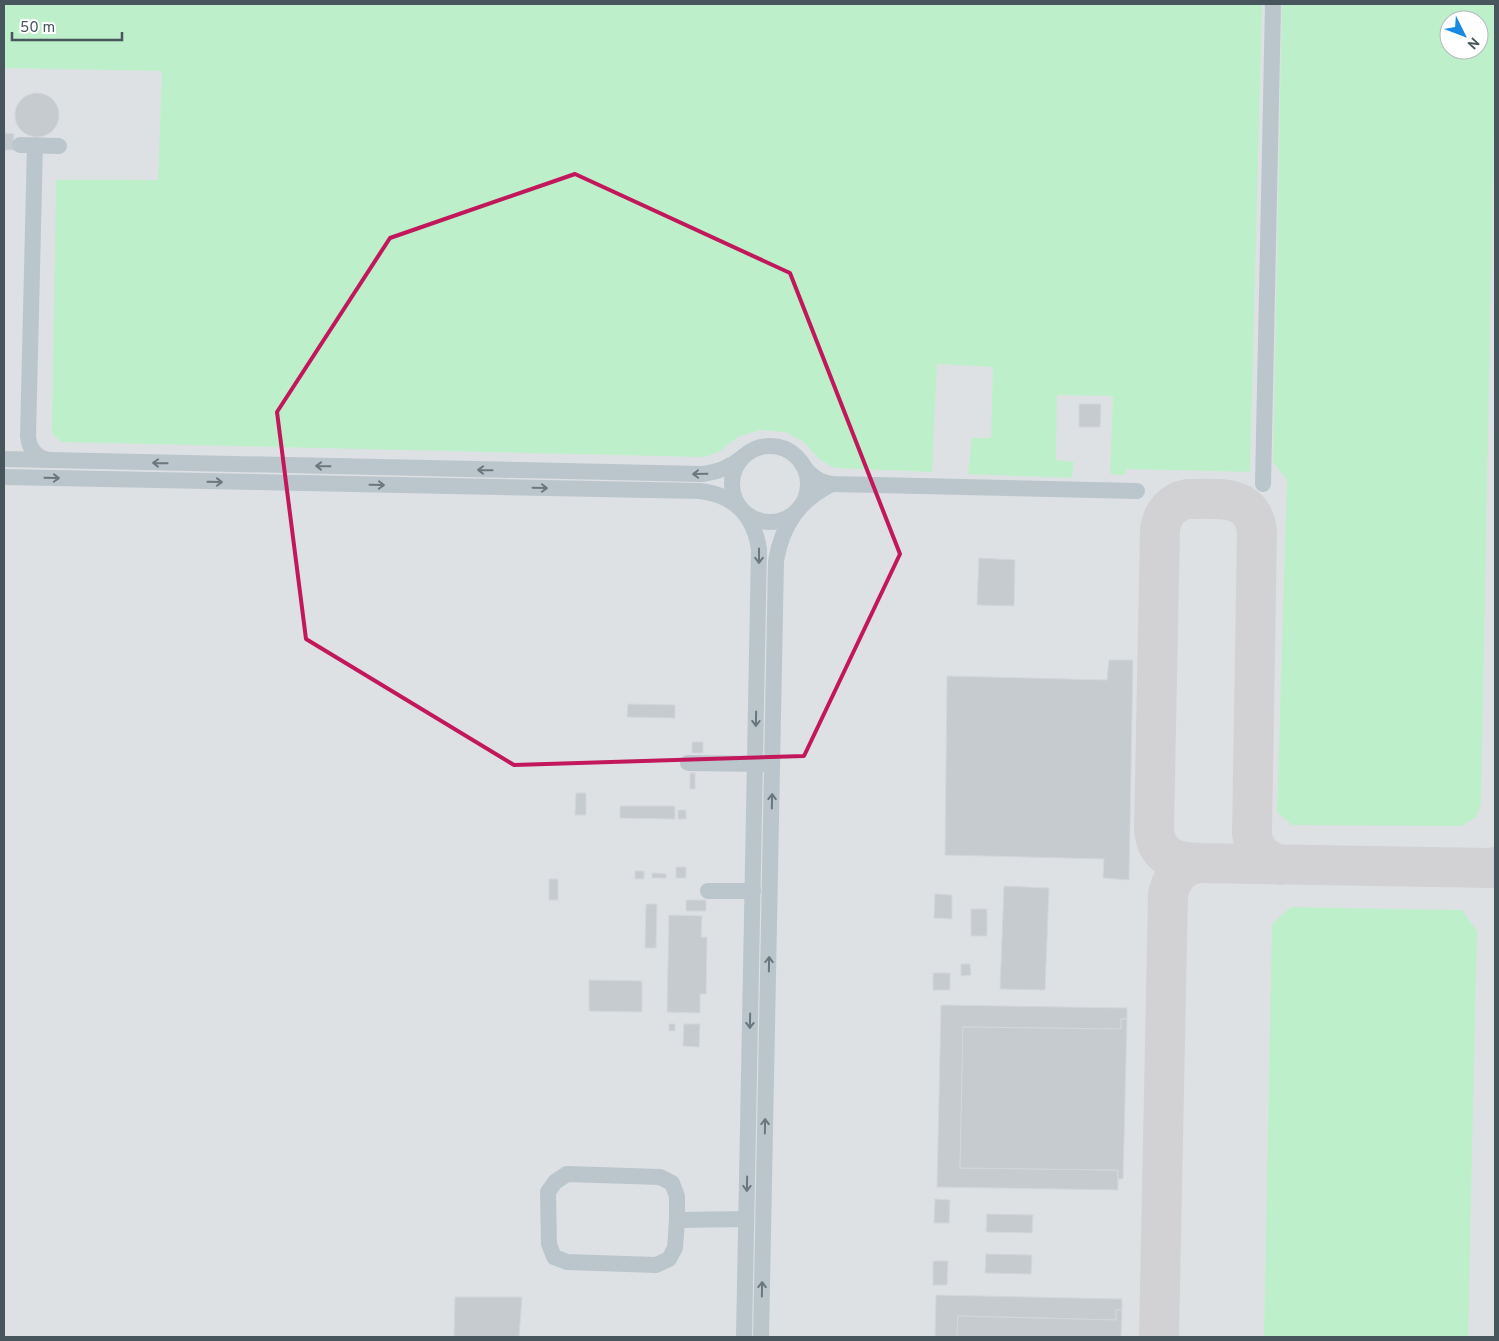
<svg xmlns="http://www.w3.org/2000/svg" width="1499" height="1341" viewBox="0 0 1499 1341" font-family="Overpass,sans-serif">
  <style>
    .airport { fill: #dee1e4; fill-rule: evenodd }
    .green { fill: #beefcb; fill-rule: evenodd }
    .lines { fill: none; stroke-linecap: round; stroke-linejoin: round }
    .taxiway { stroke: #d2d2d5; stroke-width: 40 }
    .building { fill: #c6cbcf; stroke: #d3d6db }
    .minor { stroke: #bbc6cc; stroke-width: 16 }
    .oneway { stroke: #6a777e }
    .marked { fill: none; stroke: #c2185b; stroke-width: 4; stroke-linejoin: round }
  </style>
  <rect width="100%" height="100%" fill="#f2eff0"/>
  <path class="airport" d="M 4,4 L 1495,4 L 1495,1337 L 4,1337 ZM 1449,20 L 1479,20 L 1479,50 L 1449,50 Z"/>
  <g class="green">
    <polygon points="4,4 1262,4 1250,472 1127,469 1124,475 1110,474 1113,396 1057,395 1056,460 1074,462 1072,478 968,474 972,438 991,438 993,367 937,364 932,472 835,468 819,459 804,442 785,432 760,430 738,437 717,453 703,457 62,442 52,434 56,180 158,180 162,71 4,68"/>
    <path d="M 1282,4 L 1495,4 L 1495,63 L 1481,803 L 1476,817 L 1462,826 L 1292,825 L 1277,812 L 1287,480 L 1273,462 ZM 1449,20 L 1479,20 L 1479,50 L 1449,50 Z"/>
    <polygon points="1291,907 1462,910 1477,931 1468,1337 1264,1337 1272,924"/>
  </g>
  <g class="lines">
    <g class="taxiway">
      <path d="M 1280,865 C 1264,860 1254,851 1252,834 L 1257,531 C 1252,493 1218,499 1188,499 C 1172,502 1163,512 1160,529 L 1154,830 C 1157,857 1174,862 1199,863 L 1491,868 L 1495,867"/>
      <path d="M 1159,1337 L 1168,894 C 1172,877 1181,866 1199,863"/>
    </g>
  </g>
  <g class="building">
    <circle cx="37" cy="115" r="22"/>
    <polygon points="5,133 14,134 13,150 4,150"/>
    <polygon points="1079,404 1101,404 1100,427 1079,427"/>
    <polygon points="979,558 1015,560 1014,606 977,605"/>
    <polygon points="1109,660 1133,660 1129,880 1103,878 1104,859 945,855 947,676 1107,680"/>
    <polygon points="628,704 675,705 675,718 627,717"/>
    <rect x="692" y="742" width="11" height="11"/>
    <rect x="690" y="773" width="5" height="16"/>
    <polygon points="576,793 586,793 586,815 575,815"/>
    <polygon points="620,806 675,806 675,819 620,818"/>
    <rect x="678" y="810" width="8" height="9"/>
    <rect x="676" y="867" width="10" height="11"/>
    <rect x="635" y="871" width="9" height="8"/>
    <polygon points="652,873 666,874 666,878 652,878"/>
    <rect x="549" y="879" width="9" height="21"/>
    <polygon points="1004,886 1049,888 1045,990 1000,989"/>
    <polygon points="935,894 952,895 952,919 934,918"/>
    <rect x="686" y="900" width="20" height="11"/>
    <polygon points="646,904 657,904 656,948 645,948"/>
    <rect x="971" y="909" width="16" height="27"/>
    <polygon points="669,915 702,916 701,937 707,937 706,994 700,994 700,1013 667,1012"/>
    <polygon points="961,964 970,964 971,975 961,976"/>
    <rect x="933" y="973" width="17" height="17"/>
    <polygon points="589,980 642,981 642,1012 589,1011"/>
    <polygon points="941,1005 1127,1008 1127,1019 1121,1019 1121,1029 963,1027 960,1168 1118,1170 1118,1190 937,1187"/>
    <polygon points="1121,1019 1127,1019 1123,1179 1118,1179 1118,1170 960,1168 963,1027 1121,1029"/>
    <rect x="669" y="1024" width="6" height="7"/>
    <polygon points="684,1024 700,1024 699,1047 683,1046"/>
    <polygon points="935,1199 950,1200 949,1223 934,1223"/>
    <polygon points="987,1214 1033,1215 1032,1233 986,1232"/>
    <polygon points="986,1254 1032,1255 1031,1274 985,1273"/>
    <polygon points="933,1261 948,1261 947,1285 933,1285"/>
    <polygon points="936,1295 1122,1299 1122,1310 1116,1310 1116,1320 958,1316 957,1337 935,1337"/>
    <polygon points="455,1297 522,1297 519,1337 454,1337"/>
    <polygon points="1116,1310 1122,1310 1121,1337 957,1337 958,1316 1116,1320"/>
  </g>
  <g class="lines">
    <g class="minor">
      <polyline points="20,145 59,146"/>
      <path d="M 35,145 L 28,436 C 29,449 36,458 50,460"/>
      <circle cx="770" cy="484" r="38"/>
      <path d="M 4,459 L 702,474 C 719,472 731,467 744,456"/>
      <path d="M 801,462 C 808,474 817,482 832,484 L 1137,491"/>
      <path d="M 4,477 L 700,491 C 734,495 754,515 759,549 L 744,1337"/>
      <polyline points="1263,484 1273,4"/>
      <polyline points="688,763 765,764"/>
      <polyline points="708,891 753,891"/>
      <polygon points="567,1174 660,1177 672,1183 677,1196 677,1220 675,1248 669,1259 656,1265 567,1262 554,1257 549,1244 548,1192 555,1182"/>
      <polyline points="677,1220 746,1219"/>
      <path d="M 761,1337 L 776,561 C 782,525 799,500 832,484"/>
    </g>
  </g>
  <defs><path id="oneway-shaft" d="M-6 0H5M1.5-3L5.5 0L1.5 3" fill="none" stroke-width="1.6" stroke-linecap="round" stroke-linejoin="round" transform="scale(1.25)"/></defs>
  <g class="oneway">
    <use href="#oneway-shaft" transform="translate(160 463) rotate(-179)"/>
    <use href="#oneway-shaft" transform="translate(323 466) rotate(-179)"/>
    <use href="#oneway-shaft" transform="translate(485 470) rotate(-179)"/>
    <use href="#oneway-shaft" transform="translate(700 474) rotate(179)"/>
    <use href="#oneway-shaft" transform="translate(52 478) rotate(1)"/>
    <use href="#oneway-shaft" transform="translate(215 482) rotate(1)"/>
    <use href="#oneway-shaft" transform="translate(377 485) rotate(1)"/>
    <use href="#oneway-shaft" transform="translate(540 488) rotate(1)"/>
    <use href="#oneway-shaft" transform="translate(759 556) rotate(90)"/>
    <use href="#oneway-shaft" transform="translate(756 719) rotate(91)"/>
    <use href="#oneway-shaft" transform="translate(772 801) rotate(-89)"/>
    <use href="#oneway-shaft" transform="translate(769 964) rotate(-89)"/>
    <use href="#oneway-shaft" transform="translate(750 1021) rotate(91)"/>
    <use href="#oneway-shaft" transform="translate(765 1126) rotate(-89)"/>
    <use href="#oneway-shaft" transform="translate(747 1184) rotate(91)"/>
    <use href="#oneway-shaft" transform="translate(762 1289) rotate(-89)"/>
  </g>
  <path class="marked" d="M 575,174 L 790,273 L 900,554 L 804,756 L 514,765 L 306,639 L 277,412 L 390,238 Z"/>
  <rect width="1499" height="1341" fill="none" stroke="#47555d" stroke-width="10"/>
  <g transform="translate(1464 35) rotate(132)"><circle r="24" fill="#ffffff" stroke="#b5bbbe"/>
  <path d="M0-4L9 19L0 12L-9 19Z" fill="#1a89e1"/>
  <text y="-8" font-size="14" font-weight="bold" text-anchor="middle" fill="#47555d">N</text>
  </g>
  <path d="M12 32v8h110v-8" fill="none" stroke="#47555d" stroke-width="2.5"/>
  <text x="20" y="32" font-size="15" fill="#47555d" stroke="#ffffff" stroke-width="4" paint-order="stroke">50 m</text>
</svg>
